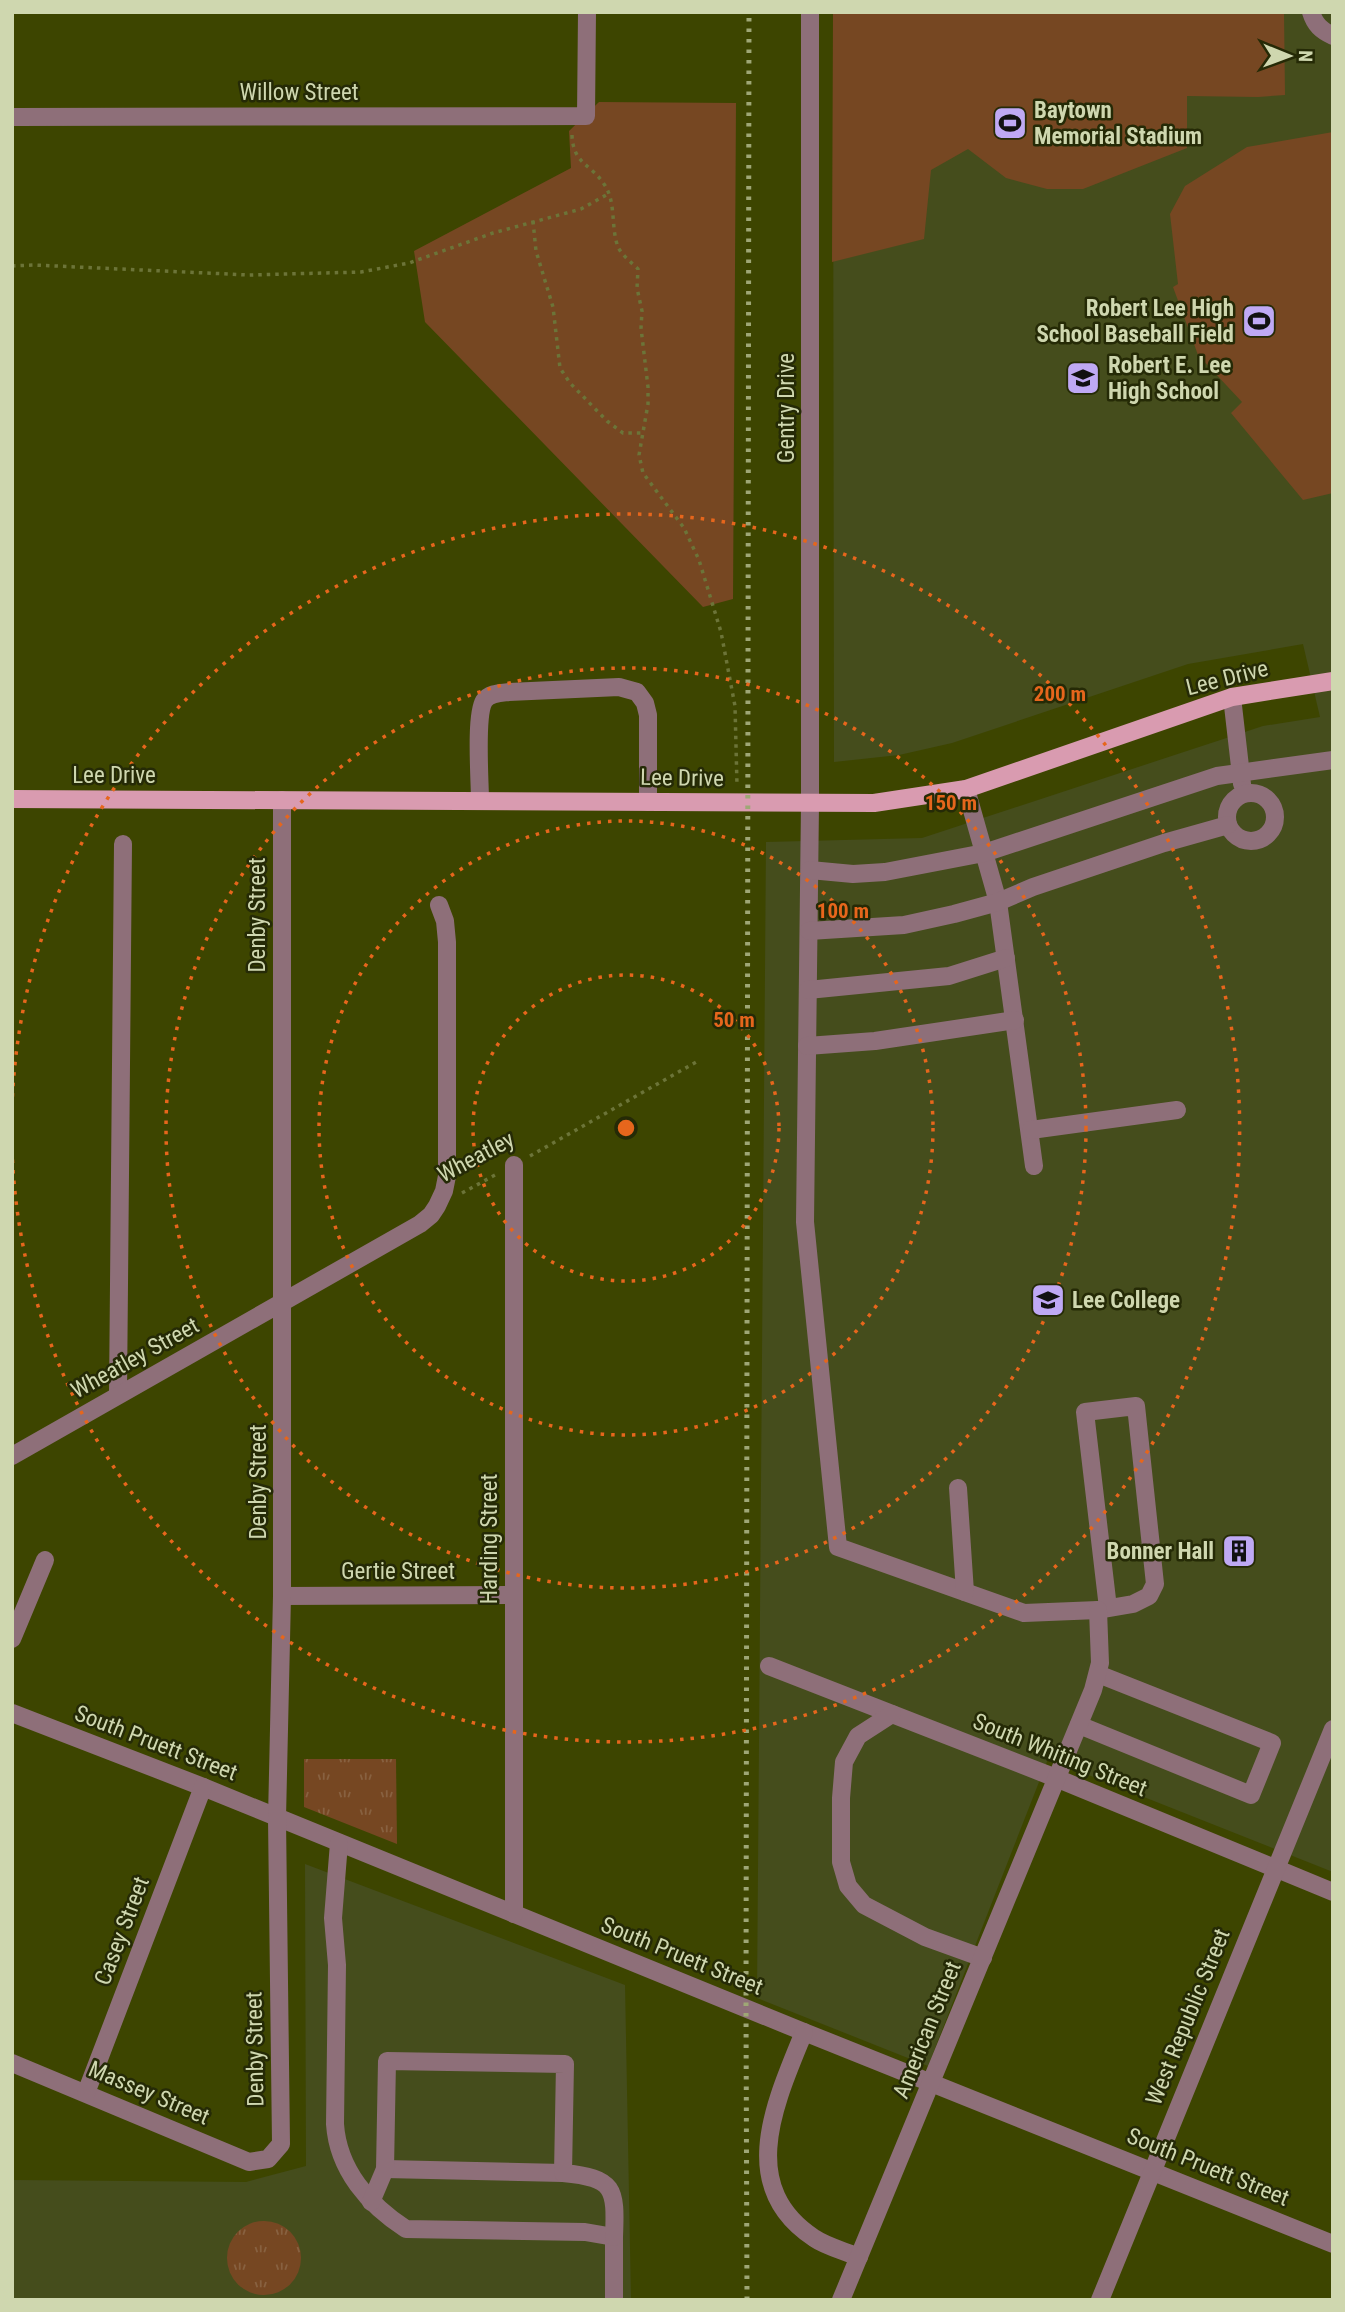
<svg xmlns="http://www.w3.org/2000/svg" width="1345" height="2312" viewBox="0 0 1345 2312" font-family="'Roboto Condensed',sans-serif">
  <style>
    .built { fill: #454d1c }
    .grass { fill: url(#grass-tufts) }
    .park { fill: #764722 }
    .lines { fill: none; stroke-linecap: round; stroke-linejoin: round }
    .path { stroke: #6c7438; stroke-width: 3.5; stroke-dasharray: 3.5 5; stroke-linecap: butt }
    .minor { stroke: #8e6f79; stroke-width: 18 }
    .major { stroke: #d99bb0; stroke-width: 18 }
    .rail { stroke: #9fa776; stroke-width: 5; stroke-dasharray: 3.5 7; stroke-linecap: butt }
    .ring { fill: none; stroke: #e6661c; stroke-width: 3.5; stroke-dasharray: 3.5 7 }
    .labels { text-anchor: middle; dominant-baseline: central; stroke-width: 5; stroke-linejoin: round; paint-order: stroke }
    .street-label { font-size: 23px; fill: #cfd7af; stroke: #252a06 }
    .poi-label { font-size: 23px; font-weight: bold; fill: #cfd7af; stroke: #252a06; text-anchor: start }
    .centre { fill: #e6661c; stroke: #252a06; stroke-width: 3.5 }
    .ring-label { font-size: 21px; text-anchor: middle; font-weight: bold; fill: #e6661c; stroke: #252a06; stroke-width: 5; stroke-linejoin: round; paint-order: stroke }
  </style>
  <defs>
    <pattern id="grass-tufts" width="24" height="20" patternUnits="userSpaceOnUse" patternTransform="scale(1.75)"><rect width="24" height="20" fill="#764722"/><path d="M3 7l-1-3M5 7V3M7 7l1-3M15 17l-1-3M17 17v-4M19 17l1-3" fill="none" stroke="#886140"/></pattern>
  </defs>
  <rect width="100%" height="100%" fill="#3d4500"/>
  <g class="built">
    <polygon points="833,12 1333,12 1333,1872 1048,1759 928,2066 757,1998 766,842 922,838 1263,726 1320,717 1303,644 1188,664 952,743 899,755 834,762"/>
    <polygon points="305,1864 625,1985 631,2300 12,2300 12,2180 246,2182 306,2166"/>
  </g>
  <g class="grass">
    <polygon points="304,1759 396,1759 397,1844 304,1807"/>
    <circle cx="264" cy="2258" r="37"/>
  </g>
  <g class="park">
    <polygon points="833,12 1284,12 1285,95 1258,97 1187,96 1187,148 1083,189 1047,189 1006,178 968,149 931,170 924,239 832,262"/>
    <polygon points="599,102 736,103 733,599 703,607 425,322 414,251 571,168 569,131"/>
    <polygon points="1333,132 1333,493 1303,500 1231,413 1242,402 1198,355 1173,287 1178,284 1170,214 1185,186 1247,147"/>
  </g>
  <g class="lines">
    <g class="path">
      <path d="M 572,135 C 573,164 591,164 604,184 C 616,201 611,225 617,244 C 619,253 631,262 638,269 L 637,288 L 642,311 L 641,328 L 648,387 L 648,404 L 639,455 L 643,473 L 684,528 L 699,560 L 721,632 L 735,706 L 737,785"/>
      <polyline points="533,221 536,251 553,307 560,368 570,383 607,421 623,433 642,433"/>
      <polyline points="12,266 34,265 249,275 361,272 409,263 493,233 581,209 608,194"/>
      <polyline points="530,1156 698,1061"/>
      <polyline points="462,1193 495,1175"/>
    </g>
    <g class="minor">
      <polyline points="810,12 810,804 805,1222 838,1547 1024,1613 1098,1610 1133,1604 1149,1596 1155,1584 1136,1406 1085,1412 1108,1608"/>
      <path d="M 1311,12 C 1315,25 1321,30 1333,36"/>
      <polyline points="12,117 586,116 587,12"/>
      <polyline points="1232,697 1242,784"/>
      <polyline points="966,789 998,902 1034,1166"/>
      <circle cx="1251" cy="817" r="24"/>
      <path d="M 480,801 C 480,781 475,716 484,701 C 489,693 500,693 509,692 L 619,687 L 637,692 L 645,703 L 648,715 L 648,802"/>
      <polyline points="810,870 853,874 885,872 984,853 1217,776 1333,760"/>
      <polyline points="809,931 904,925 954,914 998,902 1033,887 1164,843 1228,825"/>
      <polyline points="808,990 949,976 1006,958"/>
      <polyline points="807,1046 875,1041 1015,1020"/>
      <polyline points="1031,1130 1177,1110"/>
      <polyline points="118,1394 123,844"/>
      <polyline points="12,1456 420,1224 431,1215 437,1206 444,1191 447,1176 447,942 445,921 439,905"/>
      <polyline points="958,1488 965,1592"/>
      <polyline points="282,1596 514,1595"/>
      <polyline points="12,1639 45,1560"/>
      <polyline points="769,1666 1056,1778 1333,1892"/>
      <polyline points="12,1713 203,1787 804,2032 1333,2244"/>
      <polyline points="892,1714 858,1736 844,1762 841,1798 841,1862 848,1886 864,1905 925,1937 983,1958"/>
      <polyline points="1079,1725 1251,1795 1272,1743 1098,1674"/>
      <path d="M 339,1843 L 333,1918 L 337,1965 L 335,2124 C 338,2170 369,2205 406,2229 L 585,2232 L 614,2237 L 614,2300"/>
      <polyline points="514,1914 514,1165"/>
      <path d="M 804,2032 C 776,2101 735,2186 814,2238 C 827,2247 845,2251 859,2257"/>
      <polyline points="12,2063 249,2162 268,2159 281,2144 277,1818 282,1596 282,800"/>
      <polyline points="86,2093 203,1787"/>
      <polyline points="385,2169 563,2173"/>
      <path d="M 371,2202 L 385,2169 L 387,2061 L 565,2064 L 563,2173 C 615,2178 616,2188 614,2237"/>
      <polyline points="841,2300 1093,1690 1100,1663 1098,1610"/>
      <polyline points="1100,2300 1333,1729"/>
    </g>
    <polyline class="major" points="12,799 874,803 966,789 1232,697 1333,681"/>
    <polyline class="rail" points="747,2300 746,2009 749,12"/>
  </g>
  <g class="ring">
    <circle cx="626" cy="1128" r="153"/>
    <circle cx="626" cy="1128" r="307"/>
    <circle cx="626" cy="1128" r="460"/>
    <path d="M12 1107A614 614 0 1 1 12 1149"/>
  </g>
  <defs>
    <g id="stadium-square" transform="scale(1.75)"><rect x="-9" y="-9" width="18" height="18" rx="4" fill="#bfa9f4" stroke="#252a06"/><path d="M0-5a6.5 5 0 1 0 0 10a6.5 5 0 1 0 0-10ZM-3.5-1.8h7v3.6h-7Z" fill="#111"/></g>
    <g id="school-square" transform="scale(1.75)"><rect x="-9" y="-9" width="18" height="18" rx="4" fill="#bfa9f4" stroke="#252a06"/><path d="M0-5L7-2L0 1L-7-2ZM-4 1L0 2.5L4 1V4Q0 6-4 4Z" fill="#111"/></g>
    <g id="university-square" transform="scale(1.75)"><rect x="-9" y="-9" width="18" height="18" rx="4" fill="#bfa9f4" stroke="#252a06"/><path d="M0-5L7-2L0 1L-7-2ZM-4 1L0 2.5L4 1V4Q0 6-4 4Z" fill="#111"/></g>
    <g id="building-square" transform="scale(1.75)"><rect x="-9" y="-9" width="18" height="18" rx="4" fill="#bfa9f4" stroke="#252a06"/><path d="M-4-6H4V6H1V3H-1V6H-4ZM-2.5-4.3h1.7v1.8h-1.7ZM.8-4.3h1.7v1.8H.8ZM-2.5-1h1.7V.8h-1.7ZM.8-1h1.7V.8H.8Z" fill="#111"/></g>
  </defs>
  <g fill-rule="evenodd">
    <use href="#stadium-square" x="1010" y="123"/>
    <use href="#stadium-square" x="1259" y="321"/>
    <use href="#school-square" x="1083" y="378"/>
    <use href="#university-square" x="1048" y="1300"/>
    <use href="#building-square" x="1239" y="1551"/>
  </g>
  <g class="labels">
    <g class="street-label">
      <text x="299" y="92">Willow Street</text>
      <text transform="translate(786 408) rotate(-90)">Gentry Drive</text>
      <text transform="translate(1227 678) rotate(-14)">Lee Drive</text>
      <text x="114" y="775">Lee Drive</text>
      <text transform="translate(682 778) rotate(1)">Lee Drive</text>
      <text transform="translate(257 915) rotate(-90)">Denby Street</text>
      <text transform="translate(476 1157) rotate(-28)">Wheatley</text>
      <text transform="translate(135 1358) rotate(-29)">Wheatley Street</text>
      <text transform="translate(258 1482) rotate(-90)">Denby Street</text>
      <text transform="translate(489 1539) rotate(-90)">Harding Street</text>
      <text x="398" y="1571">Gertie Street</text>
      <text transform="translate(156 1743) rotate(21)">South Pruett Street</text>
      <text transform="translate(1060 1755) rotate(22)">South Whiting Street</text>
      <text transform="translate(122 1931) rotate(-69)">Casey Street</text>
      <text transform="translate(682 1956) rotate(22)">South Pruett Street</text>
      <text transform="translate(1188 2017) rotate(-68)">West Republic Street</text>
      <text transform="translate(927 2030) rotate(-68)">American Street</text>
      <text transform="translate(255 2049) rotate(-91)">Denby Street</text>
      <text transform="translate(149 2093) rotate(23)">Massey Street</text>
      <text transform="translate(1208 2167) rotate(22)">South Pruett Street</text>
    </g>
    <g class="poi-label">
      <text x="1034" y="110">Baytown<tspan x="1034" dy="26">Memorial Stadium</tspan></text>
      <text x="1234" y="308" text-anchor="end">Robert Lee High<tspan x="1234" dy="26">School Baseball Field</tspan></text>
      <text x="1108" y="365">Robert E. Lee<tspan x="1108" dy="26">High School</tspan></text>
      <text x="1072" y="1300">Lee College</text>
      <text x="1214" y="1551" text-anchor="end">Bonner Hall</text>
    </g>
  </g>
  <circle cx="626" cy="1128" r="10" class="centre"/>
  <g class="ring-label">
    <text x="1060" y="701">200 m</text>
    <text x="951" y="810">150 m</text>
    <text x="843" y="918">100 m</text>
    <text x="734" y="1027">50 m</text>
  </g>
  <rect width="1345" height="2312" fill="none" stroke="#cfd7af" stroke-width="28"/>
  <g transform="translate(1289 56) rotate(91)" stroke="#252a06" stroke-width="5" paint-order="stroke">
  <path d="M0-5L12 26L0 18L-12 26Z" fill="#cfd7af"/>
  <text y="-10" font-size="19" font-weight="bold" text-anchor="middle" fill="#cfd7af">N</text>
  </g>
</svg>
